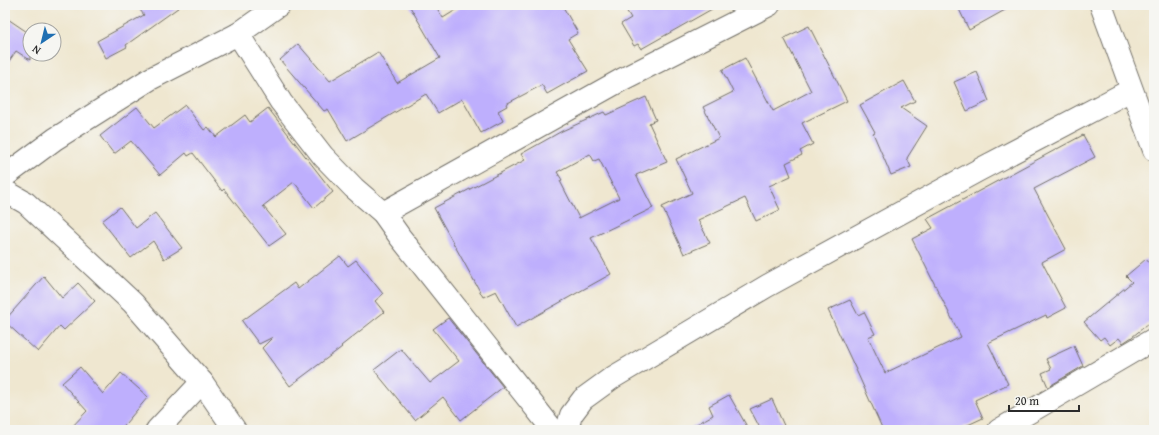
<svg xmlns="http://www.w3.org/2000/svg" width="1159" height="435" viewBox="0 0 1159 435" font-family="'Gentium Book Plus',serif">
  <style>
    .building { fill: #beaffd; fill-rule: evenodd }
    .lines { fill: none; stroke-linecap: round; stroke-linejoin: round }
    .minor-casing { stroke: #706d65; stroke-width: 24 }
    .minor { stroke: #fff; stroke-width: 22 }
  </style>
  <rect width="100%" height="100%" fill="#f6f6f2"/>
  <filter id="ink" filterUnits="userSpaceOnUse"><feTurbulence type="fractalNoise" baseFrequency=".025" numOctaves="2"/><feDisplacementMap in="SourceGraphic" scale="8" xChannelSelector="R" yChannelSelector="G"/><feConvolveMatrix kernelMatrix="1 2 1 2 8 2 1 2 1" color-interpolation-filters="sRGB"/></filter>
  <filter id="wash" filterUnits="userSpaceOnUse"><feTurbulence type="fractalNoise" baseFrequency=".012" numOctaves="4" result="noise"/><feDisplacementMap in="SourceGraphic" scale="16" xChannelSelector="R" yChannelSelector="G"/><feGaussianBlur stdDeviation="0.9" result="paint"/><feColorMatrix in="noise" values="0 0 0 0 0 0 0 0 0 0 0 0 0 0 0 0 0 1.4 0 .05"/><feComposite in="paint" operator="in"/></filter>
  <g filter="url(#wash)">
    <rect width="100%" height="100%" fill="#efe7d0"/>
    <g id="blocks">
      <g class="building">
        <polygon points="136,5 182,5 126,45 127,47 106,58 97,41 144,15"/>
        <polygon points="409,5 435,5 443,18 464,5 562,5 578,33 568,39 588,71 547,94 542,85 506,104 507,106 498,111 503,121 481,133 462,99 438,113 426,94 347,141 328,109 324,111 280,60 298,44 330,81 378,52 397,83 440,58"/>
        <polygon points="623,5 719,5 641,49 638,44 634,46 621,24 631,18"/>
        <polygon points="957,5 1014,5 969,30"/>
        <polygon points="5,17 30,34 30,60 16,51 5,67"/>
        <polygon points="809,26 847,101 802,123 813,144 800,151 802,155 786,163 791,176 769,186 780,210 756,221 745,198 698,220 710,243 684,254 662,207 692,193 676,159 719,138 703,107 733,92 722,70 745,58 773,111 811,91 784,38"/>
        <polygon points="977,72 989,101 967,111 954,82"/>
        <polygon points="904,81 915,101 901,108 927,126 907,158 911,167 891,175 873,133 875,132 860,105"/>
        <path d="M 646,97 L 656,120 L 649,123 L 667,162 L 636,175 L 653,208 L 591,238 L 611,274 L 516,327 L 496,291 L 483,297 L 434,208 L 525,160 L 521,154 L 562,131 L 604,112 L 606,115 ZM 590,154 L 594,161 L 599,159 L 619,198 L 579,218 L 560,181 L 562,180 L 557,172 Z"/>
        <polygon points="185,105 204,130 208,127 216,137 245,115 250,122 268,108 333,192 314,208 294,182 263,206 286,234 269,246 224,189 222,191 193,153 188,156 186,153 160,175 131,141 114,154 100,136 137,107 154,128"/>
        <polygon points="1083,135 1095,157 1034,189 1066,249 1042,262 1066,308 1047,318 1046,315 988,343 1008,384 975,400 983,418 957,430 883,430 857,372 828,310 850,300 858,315 864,312 875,334 868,337 885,373 961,337 912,239 933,228 927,219"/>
        <polygon points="120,207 136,228 155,213 182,248 164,259 153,241 131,258 102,221"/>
        <polygon points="340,256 348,266 356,260 383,294 375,301 384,312 341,346 342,347 290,386 262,348 273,337 259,344 242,321 294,283 298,289"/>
        <polygon points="1146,259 1154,269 1154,319 1132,337 1123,343 1119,338 1110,345 1104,337 1100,340 1084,322 1132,282 1126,276"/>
        <polygon points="44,276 62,298 78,283 95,301 64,330 60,326 38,352 5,322 5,320"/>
        <polygon points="448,318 503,387 461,420 443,397 415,420 374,370 401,349 430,383 459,361 433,329"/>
        <polygon points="1074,346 1083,366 1048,387 1042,373 1051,369 1046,359"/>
        <polygon points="80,367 103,394 121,373 148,397 120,430 69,430 87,411 62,383"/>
        <polygon points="729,395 749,430 686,430 713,415 709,406"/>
        <polygon points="772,399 786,430 761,430 750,409"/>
      </g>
    </g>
  </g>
  <g filter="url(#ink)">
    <use href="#blocks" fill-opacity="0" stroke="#706d65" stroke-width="1"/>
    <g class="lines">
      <g class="minor-casing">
        <g id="minor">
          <polyline points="1101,5 1154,150"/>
          <polyline points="238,34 281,102 323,156 354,188 383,213 400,237 553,430"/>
          <polyline points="5,176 55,139 150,79 238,34 279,5"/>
          <polyline points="5,191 26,203 133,303 202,382 235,430"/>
          <polyline points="383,213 623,79 769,5"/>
          <polyline points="157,430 202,382"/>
          <polyline points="567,430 571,415 583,399 612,378 767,286 977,171 1131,90"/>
          <polyline points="999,430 1154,339"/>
        </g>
      </g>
      <use href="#minor" class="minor"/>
    </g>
  </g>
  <rect width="1159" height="435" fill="none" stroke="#f6f6f2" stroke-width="20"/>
  <g transform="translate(42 42) rotate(215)"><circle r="19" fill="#f6f6f2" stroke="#a5a5a2"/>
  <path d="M0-3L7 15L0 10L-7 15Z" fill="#1f6fb2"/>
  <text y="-6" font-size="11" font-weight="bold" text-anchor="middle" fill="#2b2b2b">N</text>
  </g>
  <path d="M1009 405v6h70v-6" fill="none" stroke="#2b2b2b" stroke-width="2"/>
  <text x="1015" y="405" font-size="12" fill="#2b2b2b" stroke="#f6f6f2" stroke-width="3" paint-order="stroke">20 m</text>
</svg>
